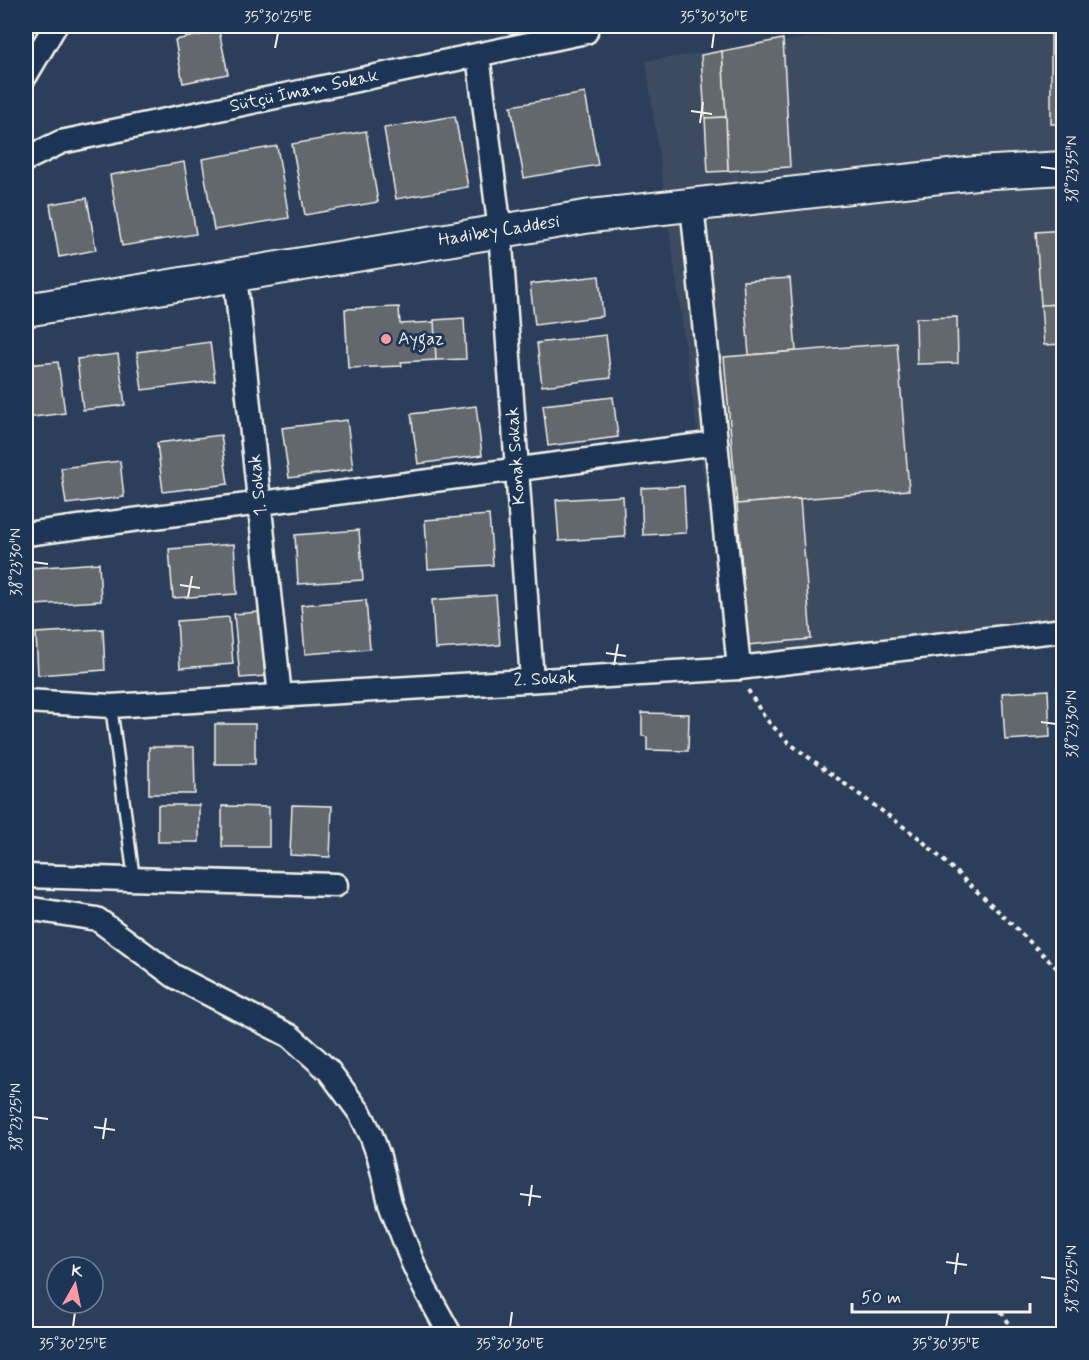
<svg xmlns="http://www.w3.org/2000/svg" width="1089" height="1360" font-family="Mynerve,sans-serif">
<rect width="100%" height="100%" fill="#2b3f5c"/>
<filter id="ink" filterUnits="userSpaceOnUse"><feTurbulence type="fractalNoise" baseFrequency=".0167" numOctaves="2"/><feDisplacementMap in="SourceGraphic" scale="12" xChannelSelector="R" yChannelSelector="G"/><feConvolveMatrix kernelMatrix="1 2 1 2 8 2 1 2 1" color-interpolation-filters="sRGB"/></filter>
<g filter="url(#ink)">
<polygon fill="#3c4b61" points="892,26 1063,26 1063,629 729,662 646,61"/>
<g fill="#63686e" stroke="#f4f1e8" stroke-width="1.5">
<rect x="1051" y="26" width="13" height="98"/>
<polygon points="219,31 228,74 183,83 175,40"/>
<polygon points="783,39 790,167 728,171 722,51"/>
<polygon points="722,51 726,117 705,118 701,55"/>
<polygon points="585,93 598,165 524,178 511,106"/>
<polygon points="455,116 468,187 396,199 384,128"/>
<polygon points="726,117 728,171 708,172 705,118"/>
<polygon points="366,131 378,202 305,215 292,144"/>
<polygon points="277,146 289,218 214,230 202,159"/>
<polygon points="184,162 196,234 122,246 110,175"/>
<polygon points="87,198 96,250 59,257 50,204"/>
<polygon points="1064,230 1064,304 1041,305 1036,232"/>
<polygon points="599,276 603,316 535,325 530,284"/>
<polygon points="790,278 796,351 749,355 743,281"/>
<polygon points="1064,304 1064,344 1044,345 1041,305"/>
<polygon points="399,307 400,324 435,322 436,360 401,362 402,366 348,368 345,309"/>
<polygon points="957,317 958,363 917,364 916,318"/>
<polygon points="464,318 466,359 436,360 434,320"/>
<polygon points="606,335 611,378 542,386 537,343"/>
<polygon points="210,342 215,381 142,390 137,352"/>
<polygon points="897,343 909,490 737,504 724,357"/>
<polygon points="118,354 125,405 83,410 77,359"/>
<polygon points="58,362 65,413 26,418 26,365"/>
<polygon points="613,397 618,437 548,446 543,405"/>
<polygon points="476,406 482,455 418,464 411,414"/>
<polygon points="347,420 353,469 289,478 282,428"/>
<polygon points="221,435 228,484 163,492 157,443"/>
<polygon points="120,461 124,497 66,504 61,468"/>
<polygon points="684,486 686,533 643,535 641,488"/>
<polygon points="623,496 625,537 559,541 556,500"/>
<polygon points="800,499 811,639 748,645 737,504"/>
<polygon points="489,515 493,565 428,569 425,520"/>
<polygon points="359,530 363,580 298,584 295,535"/>
<polygon points="234,544 237,594 173,598 169,549"/>
<polygon points="99,563 101,601 34,605 31,568"/>
<polygon points="496,595 500,645 435,649 432,600"/>
<polygon points="366,600 370,649 305,654 301,605"/>
<polygon points="259,612 265,676 240,678 234,614"/>
<polygon points="229,617 233,664 180,668 177,621"/>
<polygon points="103,629 105,670 38,675 36,633"/>
<polygon points="1048,690 1050,737 1005,740 1002,693"/>
<polygon points="642,713 689,714 688,751 647,750 647,737 642,736"/>
<rect x="215" y="724" width="40" height="40"/>
<polygon points="149,747 194,747 195,794 149,794"/>
<rect x="158" y="805" width="41" height="37"/>
<polygon points="292,805 332,806 330,857 290,855"/>
<polygon points="222,806 269,807 269,847 222,847"/>
</g>
<g fill="none" stroke-linecap="round" stroke-linejoin="round">
<defs>
<polyline id="service" points="111,706 134,879"/>
<g id="minor">
<polyline points="478,55 500,231 532,680"/>
<polyline points="26,75 55,26"/>
<polyline points="26,159 61,142 586,32"/>
<polyline points="692,205 739,668"/>
<polyline points="235,275 280,696"/>
<polyline points="26,534 716,443"/>
<polyline points="26,701 111,706 739,668 1064,630"/>
<polyline points="26,876 336,885"/>
<polyline points="26,908 97,919 174,976 290,1036 329,1071 360,1113 371,1135 379,1157 390,1203 412,1261 425,1289 450,1334"/>
</g>
<polyline id="secondary" points="26,310 591,216 976,173 1064,168"/>
</defs>
<use href="#service" stroke="#f4f1e8" stroke-width="15"/>
<use href="#minor" stroke="#f4f1e8" stroke-width="27"/>
<use href="#secondary" stroke="#f4f1e8" stroke-width="36"/>
<g stroke="#f4f1e8" stroke-width="4" stroke-dasharray="4.5 4.5" stroke-linecap="butt">
<polyline points="748,690 765,718 789,743 919,838 995,908 1064,975"/>
<polyline points="1001,1312 1017,1334"/>
</g>
<use href="#service" stroke="#1d3557" stroke-width="10"/>
<use href="#minor" stroke="#1d3557" stroke-width="22"/>
<use href="#secondary" stroke="#1d3557" stroke-width="32"/>
</g>
</g>
<path fill="none" stroke="#f4f1e8" stroke-width="2" d="M275,48l3,-15M712,48l2,-15M691,111l21,3M700,123l3,-21M1041,167l15,2M33,562l15,2M180,585l20,3M188,597l4,-21M606,653l20,3M614,665l4,-21M1041,722l15,2M33,1117l15,2M94,1127l21,3M103,1139l3,-21M520,1194l21,3M529,1206l3,-21M946,1262l21,3M955,1274l3,-21M1041,1277l15,2M73,1327l2,-15M510,1327l2,-15M946,1327l3,-15"/>
<circle fill="#ff9aa2" stroke="#1d3557" stroke-width="2" cx="386" cy="339" r="6"/>
<g text-anchor="middle" dominant-baseline="central" stroke-width="6" stroke-linejoin="round" paint-order="stroke">
<g font-size="18" fill="#f4f1e8" stroke="#1d3557">
<text transform="translate(304 91) rotate(-12)">Sütçü İmam Sokak</text>
<text transform="translate(499 231) rotate(-9)">Hadibey Caddesi</text>
<text transform="translate(516 456) rotate(-94)">Konak Sokak</text>
<text transform="translate(258 485) rotate(-96)">1. Sokak</text>
<text transform="translate(545 679) rotate(-3)">2. Sokak</text>
</g>
<g font-size="18" fill="#f4f1e8" stroke="#1d3557" text-anchor="start">
<text x="398" y="339">Aygaz</text>
</g>
</g>
<rect width="1089" height="1360" fill="none" stroke="#1d3557" stroke-width="66"/>
<g transform="translate(75 1285) rotate(9)"><circle r="28" fill="#1d3557" stroke="#738091" stroke-width="1.5"/>
<path d="M0-4.5L10 22L0 15L-10 22Z" fill="#ff9aa2"/>
<text y="-9" font-size="16" font-weight="bold" text-anchor="middle" fill="#f4f1e8">K</text>
</g>
<path d="M852 1303v9h178v-9" fill="none" stroke="#f4f1e8" stroke-width="3"/>
<text x="861" y="1303" font-size="18" fill="#f4f1e8" stroke="#1d3557" stroke-width="4.5" paint-order="stroke">50 m</text>
<rect x="33" y="33" width="1023" height="1294" fill="none" stroke="#f4f1e8" stroke-width="2"/>
<g font-size="15" text-anchor="middle" fill="#f4f1e8">
<text x="278" y="22">35°30'25"E</text>
<text x="714" y="22">35°30'30"E</text>
<text transform="translate(1072 169) rotate(-90)" y="5">38°23'35"N</text>
<text transform="translate(16 562) rotate(-90)" y="5">38°23'30"N</text>
<text transform="translate(1072 724) rotate(-90)" y="5">38°23'30"N</text>
<text transform="translate(16 1117) rotate(-90)" y="5">38°23'25"N</text>
<text transform="translate(1072 1279) rotate(-90)" y="5">38°23'25"N</text>
<text x="73" y="1349">35°30'25"E</text>
<text x="510" y="1349">35°30'30"E</text>
<text x="946" y="1349">35°30'35"E</text>
</g>
</svg>
